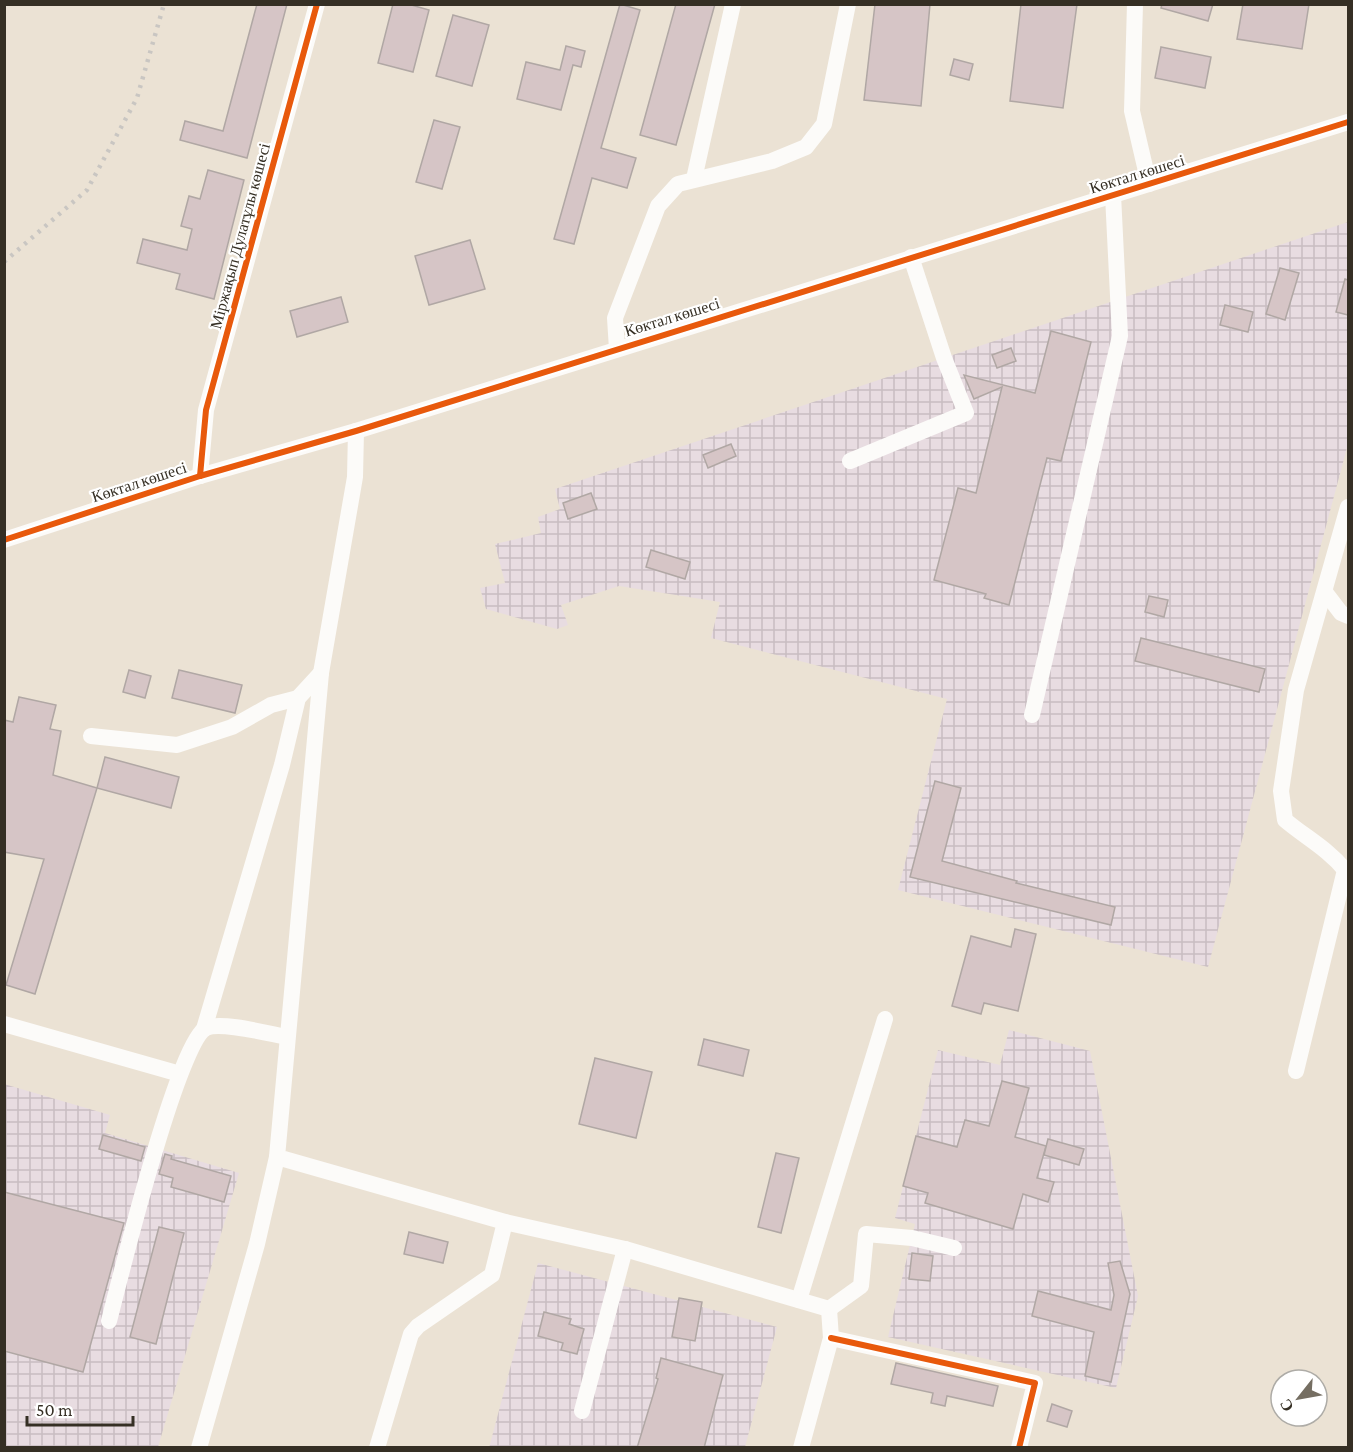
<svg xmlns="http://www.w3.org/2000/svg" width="1353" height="1452" font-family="'Crimson Pro',serif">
<defs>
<pattern id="industrial-grid" width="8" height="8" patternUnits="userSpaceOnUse" patternTransform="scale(1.5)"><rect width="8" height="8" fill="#e8dce1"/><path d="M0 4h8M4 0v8" fill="none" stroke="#c8bdc1"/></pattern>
</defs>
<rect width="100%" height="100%" fill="#ebe2d4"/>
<g fill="url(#industrial-grid)">
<polygon points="1348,222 1348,444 1208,967 898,890 947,699 711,638 720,602 619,586 561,605 568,625 557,629 486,609 480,588 505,583 495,544 541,533 538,517 560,509 555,489"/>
<polygon points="1009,1030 1090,1051 1138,1296 1116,1388 888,1337 915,1224 895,1218 938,1050 1000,1065"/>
<polygon points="4,1084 110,1115 105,1133 239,1173 158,1447 5,1447"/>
<polygon points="538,1263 777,1327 745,1447 489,1448"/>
</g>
<g fill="#d6c5c6" stroke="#b0a7a4" stroke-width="1.5">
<polygon points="257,4 287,4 247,158 180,140 185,121 223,131"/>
<polygon points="393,4 408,4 429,10 413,72 378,63"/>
<polygon points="620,4 640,10 601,148 636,158 627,188 592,178 574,244 554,239"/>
<polygon points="676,4 715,4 676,145 640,135"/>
<polygon points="875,4 930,4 921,106 864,100"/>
<polygon points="1021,4 1077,4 1063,108 1010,101"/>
<polygon points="1162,4 1213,4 1208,21 1161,8"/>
<polygon points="1243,4 1309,4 1302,49 1237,39"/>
<polygon points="453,15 489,25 472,86 436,76"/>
<polygon points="566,46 585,51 581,67 573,65 561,110 517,99 526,62 560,70"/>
<polygon points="1161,47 1211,57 1205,88 1155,78"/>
<polygon points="954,59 973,64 969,80 950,75"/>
<polygon points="434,120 460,127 442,189 416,182"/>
<polygon points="208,170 244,180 214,299 176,289 180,274 137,263 143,239 187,250 192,229 181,226 189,196 200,199"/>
<polygon points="470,240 485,289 429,305 415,256"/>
<polygon points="1280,268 1299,273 1285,320 1266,314"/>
<polygon points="1345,279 1348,280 1348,315 1336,312"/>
<polygon points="341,297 348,322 297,337 290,311"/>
<polygon points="1225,305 1253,312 1248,332 1220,325"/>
<polygon points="1051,331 1091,342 1061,461 1047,458 1009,605 984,598 986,594 934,580 958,488 976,493 1002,387 974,399 964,375 1035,393"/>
<polygon points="1011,348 1016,361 997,368 992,355"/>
<polygon points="731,444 736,456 708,468 703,455"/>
<polygon points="591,493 597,509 568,519 563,503"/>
<polygon points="651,550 690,562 685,579 646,567"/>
<polygon points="1149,596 1168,600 1164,617 1145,612"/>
<polygon points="1141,638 1265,669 1259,692 1135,661"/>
<polygon points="129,670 151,676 145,698 123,692"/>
<polygon points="179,670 242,685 235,713 172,698"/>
<polygon points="19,697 56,705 50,729 61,731 53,775 97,788 35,994 6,985 44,859 4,852 4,720 13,722"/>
<polygon points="105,757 179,777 171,808 97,788"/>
<polygon points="935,781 961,788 942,861 1017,881 1016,883 1115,907 1111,925 910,877"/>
<polygon points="1015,929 1036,934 1018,1011 984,1003 981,1014 952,1006 971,936 1011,947"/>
<polygon points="704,1039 749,1050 743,1076 698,1065"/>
<polygon points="595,1058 652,1072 636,1138 579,1124"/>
<polygon points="1002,1081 1029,1088 1015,1137 1046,1146 1037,1178 1054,1182 1048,1202 1023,1194 1013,1229 925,1203 928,1193 903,1186 916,1136 957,1147 965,1120 989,1126"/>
<polygon points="103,1135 145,1147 141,1161 99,1149"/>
<polygon points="1048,1139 1084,1149 1079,1165 1044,1155"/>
<polygon points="776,1153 799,1158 781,1233 758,1227"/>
<polygon points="165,1154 172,1156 171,1159 231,1176 224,1202 171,1187 173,1178 159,1174"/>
<polygon points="4,1192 124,1223 83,1372 4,1351"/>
<polygon points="159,1227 184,1233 156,1344 130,1337"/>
<polygon points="409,1232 448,1242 443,1263 404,1254"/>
<polygon points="912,1253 933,1256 930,1281 909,1279"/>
<polygon points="1120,1261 1130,1294 1111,1382 1085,1376 1094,1332 1032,1316 1038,1291 1111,1310 1114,1295 1108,1263"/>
<polygon points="679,1298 702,1302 695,1341 672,1337"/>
<polygon points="544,1312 571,1319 569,1324 584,1329 577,1354 561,1350 563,1343 538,1336"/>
<polygon points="661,1358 723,1375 704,1448 637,1448 658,1379 656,1378"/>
<polygon points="896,1363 998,1386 993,1406 947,1396 945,1406 931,1403 933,1393 891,1384"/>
<polygon points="1052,1404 1072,1411 1067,1427 1047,1421"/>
</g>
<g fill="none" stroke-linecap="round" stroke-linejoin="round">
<g stroke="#fcfbf9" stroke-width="16">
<polyline points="1135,4 1132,111 1149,184"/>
<polyline points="694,179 733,4"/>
<polyline points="617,349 615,318 658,206 678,184 772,161 806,147 824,124 848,4"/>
<polyline points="356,431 355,477 321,673 277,1157 505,1222 625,1249 829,1309 831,1338 801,1448"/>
<polyline points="850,461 966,413 944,358 911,257"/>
<polyline points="200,476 206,410 317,4"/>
<polyline points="4,540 200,476 356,431 1348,122"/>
<polyline points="1325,592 1341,613 1348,616"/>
<polyline points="1032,715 1120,336 1113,195"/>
<polyline points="91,736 177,745 232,727 271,705 298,698"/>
<polyline points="4,1024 180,1074"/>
<polyline points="204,1029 282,765 298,698 321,673"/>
<path d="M1296,1071l49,-201c-17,-21 -40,-33 -60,-50l-4,-29 15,-101 52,-183"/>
<polyline points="799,1300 885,1019"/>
<polyline points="829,1309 861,1286 866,1234 912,1238 954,1248"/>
<path d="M109,1321c11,-43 69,-279 97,-293 15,-7 64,6 81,9"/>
<polyline points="831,1338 1035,1383 1019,1448"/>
<polyline points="582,1411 625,1249"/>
<polyline points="199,1448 257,1244 277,1157"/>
<polyline points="377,1448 411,1334 418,1326 492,1275 505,1222"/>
</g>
<polyline stroke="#c9c6c2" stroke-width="4.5" stroke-dasharray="3 6" stroke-linecap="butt" points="4,262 87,190 137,98 164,4"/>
<defs>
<g id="cycleway">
<polyline points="200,476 206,410 317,4"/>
<polyline points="4,540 200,476 356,431 1348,122"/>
<polyline points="831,1338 1035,1383 1019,1448"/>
</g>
</defs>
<use href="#cycleway" stroke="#fff" stroke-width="10"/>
<use href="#cycleway" stroke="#e8590c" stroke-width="6"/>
</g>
<g text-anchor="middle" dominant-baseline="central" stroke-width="4.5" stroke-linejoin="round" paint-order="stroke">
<g font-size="16" fill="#352f24" stroke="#fff">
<text transform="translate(1137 174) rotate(-17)">Көктал көшесі</text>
<text transform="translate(240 236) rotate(-75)">Міржақып Дулатұлы көшесі</text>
<text transform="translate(672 317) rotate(-17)">Көктал көшесі</text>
<text transform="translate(139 482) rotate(-18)">Көктал көшесі</text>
</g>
</g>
<rect width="1353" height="1452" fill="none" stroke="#352f24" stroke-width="12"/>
<g transform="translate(1299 1398) rotate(239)"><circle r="28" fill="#ffffff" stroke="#aeaca7" stroke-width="1.5"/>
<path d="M0-4.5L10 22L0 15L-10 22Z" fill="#756e62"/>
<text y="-9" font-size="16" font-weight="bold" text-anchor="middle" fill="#352f24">С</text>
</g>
<path d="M27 1416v9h106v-9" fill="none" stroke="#352f24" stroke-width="3"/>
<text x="36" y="1416" font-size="18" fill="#352f24" stroke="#ffffff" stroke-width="4.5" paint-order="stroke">50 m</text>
</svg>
